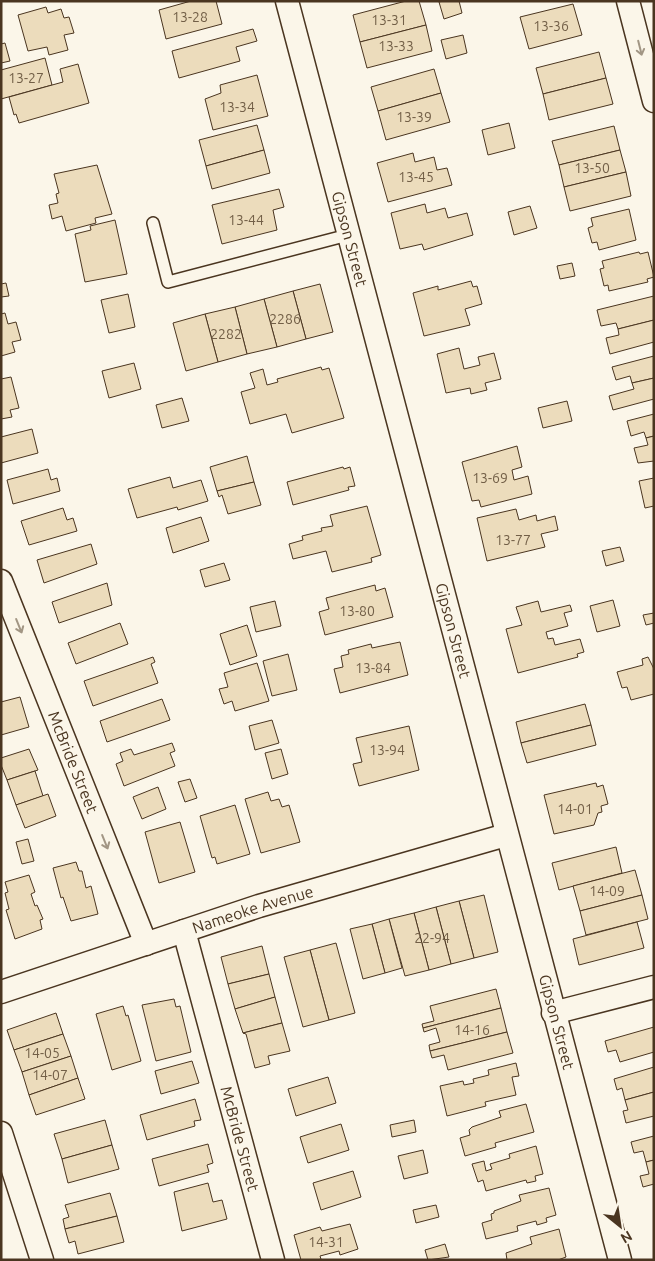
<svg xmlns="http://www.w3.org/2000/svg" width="655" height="1261" font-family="Ubuntu,sans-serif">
<rect width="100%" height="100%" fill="#fbf6e9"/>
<g fill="#ecdcbc" stroke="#4a3520">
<polygon points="191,1 216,1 222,24 166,39 159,10"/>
<polygon points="406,1 419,1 426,25 360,42 353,15"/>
<polygon points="443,1 459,1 462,13 444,19 439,2"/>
<polygon points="573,4 582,35 529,49 520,17"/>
<polygon points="46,7 48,13 61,9 64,18 69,17 74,33 64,35 68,50 49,55 47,47 28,51 18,15"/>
<polygon points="426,25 432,51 367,68 360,42"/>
<polygon points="253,29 257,41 236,47 240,61 179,78 172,51"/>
<polygon points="463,35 467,53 446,59 441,40"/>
<polygon points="5,43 10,61 1,63 1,44"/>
<polygon points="599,52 606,78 543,94 536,68"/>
<polygon points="45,58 52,85 1,99 1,70"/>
<polygon points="78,64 89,103 19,123 16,114 14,115 9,97 63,82 60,69"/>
<polygon points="434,69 441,93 378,111 371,87"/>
<polygon points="257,75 268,116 213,130 205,99 221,93 220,85"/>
<polygon points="606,78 613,104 549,120 543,94"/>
<polygon points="441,93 450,122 386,140 378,111"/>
<polygon points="509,123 515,148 488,155 482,130"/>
<polygon points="257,125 264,150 206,166 199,140"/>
<polygon points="614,126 620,150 559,165 552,141"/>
<polygon points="264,150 270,173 212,189 206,166"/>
<polygon points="620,150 626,172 564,187 559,165"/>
<polygon points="413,153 415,162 434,157 437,170 447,168 452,185 388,202 377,163"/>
<polygon points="97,165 112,214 95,218 96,223 66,231 62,216 52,219 49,205 58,203 56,194 59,193 54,174"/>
<polygon points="626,172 631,196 570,211 564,187"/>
<polygon points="279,189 284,207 273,210 277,230 222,244 212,205"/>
<polygon points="425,204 427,213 445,208 448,218 467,213 473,235 424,250 422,244 400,249 391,213"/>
<polygon points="530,206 537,228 514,235 508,212"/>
<polygon points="629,209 636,240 599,250 597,242 592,243 588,228 593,226 591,218"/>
<polygon points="115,220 127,274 85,282 75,234 91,230 90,226"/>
<polygon points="639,252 640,254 648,252 654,277 647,279 648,282 609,291 608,285 604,286 600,269 604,268 602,261"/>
<polygon points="572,263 575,276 560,279 557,266"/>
<polygon points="471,281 473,287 477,286 482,304 465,309 470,325 424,336 413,293 438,286 438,290"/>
<polygon points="6,283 9,296 1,297 1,284"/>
<polygon points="320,284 333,332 306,339 293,291"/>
<polygon points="293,291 306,339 277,347 264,299"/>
<polygon points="128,294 135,327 109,333 101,300"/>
<polygon points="654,296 654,320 618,329 616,323 601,326 597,310"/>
<polygon points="264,299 277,347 247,354 235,307"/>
<polygon points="235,307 247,354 218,362 205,314"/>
<polygon points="5,313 8,324 16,322 21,340 12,342 15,352 1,356 1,314"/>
<polygon points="205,314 218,362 186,371 173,323"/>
<polygon points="654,320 654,342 610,354 606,338 619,335 618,329"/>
<polygon points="459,348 464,369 480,365 478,357 494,353 501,379 485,383 487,390 471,394 470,388 446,393 437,354"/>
<polygon points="654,356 654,378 632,383 630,376 616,380 612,367"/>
<polygon points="134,363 141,389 109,398 102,371"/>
<polygon points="321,367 322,370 329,368 344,418 292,433 286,414 250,424 241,392 255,388 250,373 263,369 267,385 278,382 277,379"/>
<polygon points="11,377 19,408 10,410 12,417 1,419 1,379"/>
<polygon points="654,378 654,399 613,410 609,396 634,389 632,383"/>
<polygon points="182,398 189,421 162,428 156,405"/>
<polygon points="567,401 572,421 543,428 538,408"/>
<polygon points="654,414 654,436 646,438 644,432 631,436 627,421"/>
<polygon points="32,429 38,453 1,463 1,437"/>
<polygon points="654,436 654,461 638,463 634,448 648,445 646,438"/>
<polygon points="517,446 522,467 512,470 514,480 528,476 532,494 481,507 479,500 472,501 462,462"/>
<polygon points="247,456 254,482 217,491 210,467"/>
<polygon points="343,467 344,469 350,467 355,486 348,487 349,490 293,505 287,482"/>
<polygon points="48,469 51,480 57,478 60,491 13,504 7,480"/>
<polygon points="170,477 173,488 201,480 208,501 178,510 177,507 137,518 128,489"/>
<polygon points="654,478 654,506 645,508 639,481"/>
<polygon points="254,482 261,505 228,514 222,495 219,497 217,491"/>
<polygon points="367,506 381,555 371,558 372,562 332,572 326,551 293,559 289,544 303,540 302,536 322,531 321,528 333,526 330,515"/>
<polygon points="63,508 67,520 73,518 77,531 29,545 21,521"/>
<polygon points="516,509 519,520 536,515 537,521 555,516 558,530 541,534 545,547 487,561 477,518"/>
<polygon points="201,517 209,541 173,553 166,528"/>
<polygon points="91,544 97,564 44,583 37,560"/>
<polygon points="620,547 624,561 606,566 602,551"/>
<polygon points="224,563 230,580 205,587 200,570"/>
<polygon points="107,583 112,605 59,623 52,602"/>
<polygon points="375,585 376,591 385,588 393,617 325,635 319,612 329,609 326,598"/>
<polygon points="613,600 620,626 597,632 590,606"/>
<polygon points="275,601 281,626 256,632 250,607"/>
<polygon points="538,601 541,612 570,605 572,611 564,613 568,626 546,632 548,639 553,638 555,645 580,639 584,652 577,654 578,657 518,673 506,629 522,625 516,607"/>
<polygon points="654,613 654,623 646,625 643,615"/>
<polygon points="120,623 128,644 76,664 68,643"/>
<polygon points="247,625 257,656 230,665 220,634"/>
<polygon points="400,642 408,675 340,693 334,669 343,667 341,656 349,654 348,650 371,644 372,648"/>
<polygon points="288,654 297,690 272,696 263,661"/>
<polygon points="153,657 155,662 151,664 158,683 93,706 84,681"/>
<polygon points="648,657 654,669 654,694 631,700 627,687 622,688 617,672 643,665 642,659"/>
<polygon points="257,663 269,701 235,711 232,701 224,704 219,689 228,687 224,673"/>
<polygon points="20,697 29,727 1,735 1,702"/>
<polygon points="162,699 170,720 107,742 100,721"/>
<polygon points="585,704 591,725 521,743 516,722"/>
<polygon points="272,720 279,743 255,750 249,726"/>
<polygon points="591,725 596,745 527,763 521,743"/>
<polygon points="409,726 419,770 359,786 353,764 362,762 356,738"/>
<polygon points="172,743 175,751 170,753 175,766 124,786 116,764 123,761 120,753 131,749 134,755"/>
<polygon points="29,749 38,770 7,780 1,765 1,758"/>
<polygon points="281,749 288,774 272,779 265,753"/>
<polygon points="35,771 43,796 16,805 7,780"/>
<polygon points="190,779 197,798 185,802 178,782"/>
<polygon points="596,783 597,787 603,785 608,804 601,806 602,812 598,813 594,825 554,834 544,795"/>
<polygon points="158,787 166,809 142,819 133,797"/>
<polygon points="268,792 271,801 279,799 282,807 289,805 300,842 261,853 245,799"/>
<polygon points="48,794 56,816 25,828 16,805"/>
<polygon points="235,805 250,854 217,864 215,857 212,858 200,816"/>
<polygon points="180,822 195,872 159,883 145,832"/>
<polygon points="28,839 34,861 22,864 16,842"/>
<polygon points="616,847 622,873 559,890 552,863"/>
<polygon points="76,862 79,871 82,871 86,888 91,886 98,914 71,921 63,897 61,898 53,868"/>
<polygon points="635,870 642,895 580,911 573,886"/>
<polygon points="29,875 35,892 31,894 35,906 37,905 43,919 40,920 42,929 15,939 6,910 9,909 5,893 8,892 5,882"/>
<polygon points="484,895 498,952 474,958 459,901"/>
<polygon points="642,895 648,919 586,935 580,911"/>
<polygon points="459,901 474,958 451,964 436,907"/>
<polygon points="436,907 451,964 429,970 414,913"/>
<polygon points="414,913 429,970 405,976 389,919"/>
<polygon points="389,919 402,968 385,973 372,924"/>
<polygon points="637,922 644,948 579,965 573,939"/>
<polygon points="372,924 385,973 363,979 350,929"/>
<polygon points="336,943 355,1013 329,1020 310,950"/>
<polygon points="262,946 269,974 228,984 221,957"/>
<polygon points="310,950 329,1020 303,1027 284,957"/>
<polygon points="269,974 275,997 235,1009 228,984"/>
<polygon points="496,989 501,1008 423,1028 422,1024 434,1021 430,1006"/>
<polygon points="275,997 282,1023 243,1033 235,1009"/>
<polygon points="174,999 176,1007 180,1006 191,1052 156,1061 142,1005"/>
<polygon points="123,1006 126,1016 128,1015 141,1061 112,1070 96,1014"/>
<polygon points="501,1008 507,1032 430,1051 429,1045 440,1042 436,1028 424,1032 423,1028"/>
<polygon points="56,1013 63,1034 14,1050 7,1030"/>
<polygon points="282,1023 290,1051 268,1056 270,1064 255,1068 246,1034 243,1033"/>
<polygon points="654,1027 654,1052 620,1062 616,1050 608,1052 605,1041"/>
<polygon points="507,1032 513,1053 448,1070 444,1055 432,1058 430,1051"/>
<polygon points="63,1034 71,1056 22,1072 14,1050"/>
<polygon points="71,1056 78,1078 29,1095 22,1072"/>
<polygon points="192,1061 199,1083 161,1094 155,1071"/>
<polygon points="516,1063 519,1076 512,1077 516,1095 485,1102 486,1106 447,1116 440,1086 463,1081 464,1085 474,1083 473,1079 489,1075 488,1070"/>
<polygon points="654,1067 654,1092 625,1100 622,1088 617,1090 614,1079"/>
<polygon points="328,1077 336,1103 296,1116 288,1089"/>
<polygon points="78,1078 85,1099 36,1115 29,1095"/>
<polygon points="654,1092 654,1116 626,1123 623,1111 628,1110 625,1100"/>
<polygon points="195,1099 201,1120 194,1121 195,1126 147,1140 140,1115"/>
<polygon points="526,1104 534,1132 495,1143 496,1147 465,1156 460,1138 470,1135 469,1130 472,1127 501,1117 499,1111"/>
<polygon points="105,1120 112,1145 62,1159 54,1134"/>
<polygon points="414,1120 416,1132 392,1137 390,1125"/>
<polygon points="341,1124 349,1150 308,1163 300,1137"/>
<polygon points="654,1136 654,1160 646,1162 643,1151 634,1153 631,1142"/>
<polygon points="208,1144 213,1163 207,1165 209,1172 159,1186 152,1159"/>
<polygon points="112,1145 119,1169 68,1183 62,1159"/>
<polygon points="536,1146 543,1174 535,1176 536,1181 527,1183 526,1180 486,1191 483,1180 478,1182 472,1164 484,1161 486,1171 492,1169 490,1164 510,1158 509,1154"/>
<polygon points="423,1150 428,1173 404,1179 398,1156"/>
<polygon points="654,1160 654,1184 643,1187 640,1176 649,1174 646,1162"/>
<polygon points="353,1171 361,1197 321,1210 313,1183"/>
<polygon points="208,1183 213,1202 222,1200 227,1219 182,1231 174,1192"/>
<polygon points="549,1188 556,1215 546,1218 547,1222 537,1225 536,1221 517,1226 518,1231 486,1239 482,1223 492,1220 491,1214 494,1213 494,1211 521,1201 519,1195"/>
<polygon points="110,1193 117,1216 65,1229 63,1219 69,1217 65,1205"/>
<polygon points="436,1205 439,1217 416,1223 413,1210"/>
<polygon points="117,1216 124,1242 78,1254 75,1241 69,1243 65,1229"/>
<polygon points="350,1224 358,1249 340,1255 339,1251 320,1256 321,1259 317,1260 301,1260 294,1235 320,1227 322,1231"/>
<polygon points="559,1229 566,1257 558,1260 507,1260 506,1253 532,1244 530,1237"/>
<polygon points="445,1244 449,1257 428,1260 425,1250"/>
</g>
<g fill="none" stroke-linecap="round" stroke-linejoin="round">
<defs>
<polyline id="service" points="153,223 168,282 348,235"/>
<g id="minor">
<path id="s1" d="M287,1l333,1259"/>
<polyline points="628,1 654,101"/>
<path id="s2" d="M1,581l145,363"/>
<path id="s3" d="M184,931l89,329"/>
<path id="s4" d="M1,992l258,-86 247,-71"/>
<polyline points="553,1013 654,987"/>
<polyline points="1,1133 42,1260"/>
</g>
</defs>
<use href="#service" stroke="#4a3520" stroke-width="14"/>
<use href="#minor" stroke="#4a3520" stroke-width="25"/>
<use href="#service" stroke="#fbf6e9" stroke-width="11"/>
<use href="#minor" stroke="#fbf6e9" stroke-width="22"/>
</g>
<defs><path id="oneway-shaft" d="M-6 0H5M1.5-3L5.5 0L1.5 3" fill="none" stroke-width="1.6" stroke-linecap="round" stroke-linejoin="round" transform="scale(1.25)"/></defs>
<g stroke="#a29684">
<use href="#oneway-shaft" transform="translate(640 48) rotate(76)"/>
<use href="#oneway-shaft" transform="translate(19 626) rotate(68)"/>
<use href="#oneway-shaft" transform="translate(105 842) rotate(68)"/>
</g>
<g text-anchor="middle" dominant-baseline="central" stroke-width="4" stroke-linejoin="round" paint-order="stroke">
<g font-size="14" fill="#725f47">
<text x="190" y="17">13-28</text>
<text x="389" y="20">13-31</text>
<text x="551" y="26">13-36</text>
<text x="396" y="46">13-33</text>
<text x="26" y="78">13-27</text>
<text x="237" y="107">13-34</text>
<text x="414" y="117">13-39</text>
<text x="592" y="168">13-50</text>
<text x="416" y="177">13-45</text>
<text x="246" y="220">13-44</text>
<text x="285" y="319">2286</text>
<text x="226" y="334">2282</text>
<text x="490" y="478">13-69</text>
<text x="513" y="540">13-77</text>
<text x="357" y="611">13-80</text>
<text x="373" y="668">13-84</text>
<text x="387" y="750">13-94</text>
<text x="575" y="809">14-01</text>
<text x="607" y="891">14-09</text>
<text x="432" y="938">22-94</text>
<text x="472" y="1030">14-16</text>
<text x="42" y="1053">14-05</text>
<text x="50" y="1075">14-07</text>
<text x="326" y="1242">14-31</text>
</g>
<g font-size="16" fill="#4a3520" stroke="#fbf6e9">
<text stroke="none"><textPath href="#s1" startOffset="246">Gipson Street</textPath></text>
<text stroke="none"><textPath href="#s1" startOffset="651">Gipson Street</textPath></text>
<text stroke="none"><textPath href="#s2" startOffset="195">McBride Street</textPath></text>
<text stroke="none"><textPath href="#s4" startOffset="265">Nameoke Avenue</textPath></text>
<text stroke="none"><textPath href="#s1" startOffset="1056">Gipson Street</textPath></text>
<text stroke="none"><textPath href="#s3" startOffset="215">McBride Street</textPath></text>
</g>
</g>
<rect width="655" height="1261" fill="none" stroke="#4a3520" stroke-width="5"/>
<g transform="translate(620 1226) rotate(150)" stroke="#fbf6e9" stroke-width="4" paint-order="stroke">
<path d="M0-4L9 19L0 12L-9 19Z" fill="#4a3520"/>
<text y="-8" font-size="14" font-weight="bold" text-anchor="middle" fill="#4a3520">N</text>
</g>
</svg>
